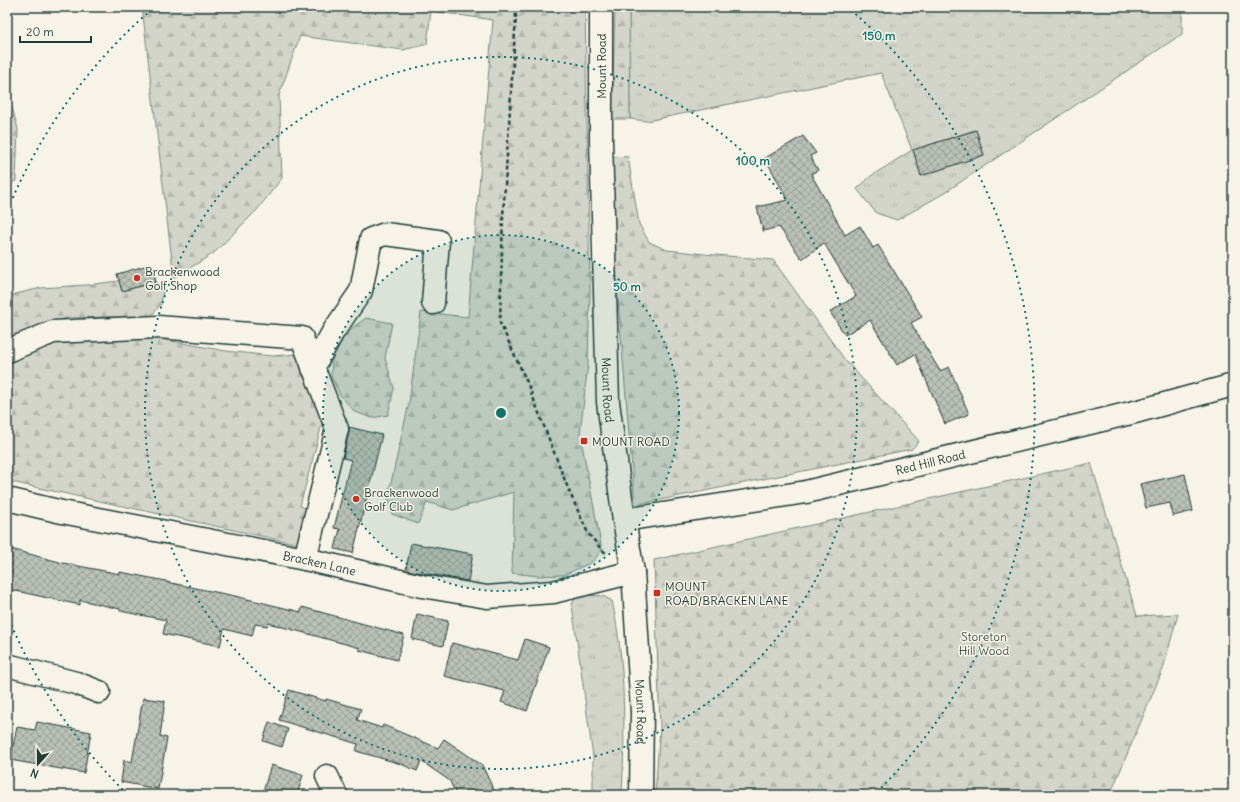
<svg xmlns="http://www.w3.org/2000/svg" width="1240" height="802" font-family="Delius,sans-serif">
<defs>
<pattern id="grass-tufts" width="24" height="20" patternUnits="userSpaceOnUse"><rect width="24" height="20" fill="#d3d5ca"/><path d="M3 7l-1-3M5 7V3M7 7l1-3M15 17l-1-3M17 17v-4M19 17l1-3" fill="none" stroke="#b5b8ae"/></pattern>
<pattern id="forest-firs" width="22" height="20" patternUnits="userSpaceOnUse"><rect width="22" height="20" fill="#d3d5ca"/><path d="M5 1l3.5 6h-7zM16 11l3.5 6h-7z" fill="#b5b8ae"/></pattern>
<pattern id="building-cross-hatch" width="8" height="8" patternUnits="userSpaceOnUse"><rect width="8" height="8" fill="#bbc1b6"/><path d="M0 0l8 8M0 8l8-8" fill="none" stroke="#979e95"/></pattern>
</defs>
<rect width="100%" height="100%" fill="#f7f3e8"/>
<filter id="ink" filterUnits="userSpaceOnUse"><feTurbulence type="fractalNoise" baseFrequency=".025" numOctaves="2"/><feDisplacementMap in="SourceGraphic" scale="8" xChannelSelector="R" yChannelSelector="G"/><feConvolveMatrix kernelMatrix="1 2 1 2 8 2 1 2 1" color-interpolation-filters="sRGB"/></filter>
<g filter="url(#ink)">
<g fill="url(#grass-tufts)" stroke="#79897f" fill-rule="evenodd">
<path d="M629,7h553v27l-241,161 -44,25 -21,-7 -19,-24 14,-13 41,-26 -31,-77 -234,48 -17,-2zM975,130l9,25 -63,21 -8,-26z"/>
<path d="M586,595l17,1 9,5c14,63 13,130 10,194h-29v-38l-21,-152 3,-8z"/>
</g>
<g fill="url(#forest-firs)" stroke="#79897f">
<polygon points="142,7 585,7 590,291 588,363 580,434 602,550 592,562 564,575 538,576 512,573 514,492 453,510 427,502 418,524 392,514 388,496 409,403 421,312 468,317 493,20 431,11 427,44 403,50 300,36 279,95 282,178 257,210 214,253 174,278"/>
<polygon points="615,7 629,7 630,119 612,119"/>
<polygon points="7,103 12,107 18,129 16,181 7,185"/>
<polygon points="611,156 628,157 639,224 649,242 667,250 704,254 773,260 845,360 919,441 912,449 635,505 615,265"/>
<polygon points="119,281 122,291 156,282 163,290 161,304 151,316 66,318 7,344 7,296 41,288 86,285"/>
<polygon points="366,318 392,323 385,358 394,388 388,415 372,418 355,412 340,395 331,376 332,359 344,334"/>
<polygon points="62,336 145,336 226,351 272,356 298,354 323,420 300,506 306,508 298,544 7,481 7,361"/>
<polygon points="1091,463 1137,616 1178,614 1163,669 1110,795 655,795 660,727 654,560"/>
</g>
<g fill="url(#building-cross-hatch)" stroke="#1f3d34">
<polygon points="976,130 984,155 921,176 913,150"/>
<polygon points="803,136 816,153 810,156 818,170 811,174 845,235 860,226 873,248 878,245 922,317 911,323 940,371 949,367 969,414 945,424 915,354 897,365 870,320 845,335 830,312 856,296 824,243 802,259 779,227 763,231 757,207 788,200 765,158"/>
<polygon points="152,264 156,282 122,291 117,274"/>
<polygon points="349,427 382,435 353,553 335,549 340,529 334,528 351,460 343,458 349,432"/>
<polygon points="1185,474 1193,511 1173,516 1170,503 1146,508 1140,484"/>
<polygon points="411,543 473,554 468,581 406,570"/>
<polygon points="7,548 63,563 120,574 120,572 166,581 166,582 235,596 301,612 302,607 404,635 397,660 359,650 360,648 268,623 267,626 255,624 252,636 224,629 220,646 163,634 166,620 120,611 120,609 80,600 80,605 7,589"/>
<polygon points="417,614 448,621 443,646 412,639"/>
<polygon points="525,639 549,647 527,711 501,702 505,691 444,676 452,643 518,660"/>
<polygon points="289,690 326,701 326,699 361,709 357,720 382,728 383,725 438,748 444,739 482,765 496,795 456,795 450,781 421,761 417,771 401,764 356,751 358,744 279,720"/>
<polygon points="143,698 165,701 160,736 167,738 158,789 121,782 124,760 132,762"/>
<polygon points="37,722 91,732 84,773 10,760 17,727 35,730"/>
<polygon points="269,722 288,729 282,747 263,741"/>
<polygon points="271,765 303,775 297,795 262,795"/>
</g>
<g fill="none" stroke-linecap="round" stroke-linejoin="round">
<defs>
<g id="minor">
<polyline points="7,351 53,332 158,327 302,338 337,429 305,559"/>
<polyline points="313,368 333,332 361,291 371,239 385,234 438,241 433,303"/>
<path id="s1" d="M7,499l55,13 243,47 117,27 65,11 66,-5 80,-20"/>
<path id="s2" d="M624,520l182,-28 333,-81 94,-26"/>
<polyline points="7,665 76,683 99,692"/>
<polyline points="327,776 336,795"/>
</g>
<g id="major">
<path id="s3" d="M601,7v133l7,262 16,118 9,52 9,139 -1,84"/>
</g>
</defs>
<use href="#minor" stroke="#1f3d34" stroke-width="25"/>
<use href="#major" stroke="#1f3d34" stroke-width="25"/>
<polyline stroke="#1f3d34" stroke-width="2.5" stroke-dasharray="4 3" stroke-linecap="butt" points="514,7 516,16 503,217 500,323 527,382 569,491 588,533 602,550 606,553"/>
<use href="#minor" stroke="#f7f3e8" stroke-width="22"/>
<use href="#major" stroke="#f7f3e8" stroke-width="22"/>
</g>
</g>
<circle cx="501" cy="413" r="178" fill="#0f766e" fill-opacity=".12"/>
<g fill="none" stroke="#0f766e" stroke-width="2" stroke-dasharray="2 4">
<circle cx="501" cy="413" r="178"/>
<circle cx="501" cy="413" r="356"/>
<path d="M127 794A534 534 0 0 1 8 617M8 209A534 534 0 0 1 151 10M851 10A534 534 0 0 1 875 794"/>
</g>
<g fill="#c8321e" stroke="#f7f3e8" stroke-width="1.5">
<circle cx="137" cy="278" r="4"/>
<rect x="580" y="437" width="8" height="8" rx="2"/>
<circle cx="356" cy="499" r="4"/>
<rect x="653" y="589" width="8" height="8" rx="2"/>
</g>
<g text-anchor="middle" dominant-baseline="central" stroke-width="3" stroke-linejoin="round" paint-order="stroke">
<g font-size="12" fill="#1f3d34" stroke="#f7f3e8">
<text transform="translate(601 66) rotate(-90)">Mount Road</text>
<text stroke="none"><textPath href="#s3" startOffset="383">Mount Road</textPath></text>
<text stroke="none"><textPath href="#s2" startOffset="312">Red Hill Road</textPath></text>
<text stroke="none"><textPath href="#s1" startOffset="319">Bracken Lane</textPath></text>
<text stroke="none"><textPath href="#s3" startOffset="707">Mount Road</textPath></text>
</g>
<g font-size="12" fill="#1f3d34" stroke="#f7f3e8" text-anchor="start">
<text x="145" y="271">Brackenwood<tspan x="145" dy="14">Golf Shop</tspan></text>
<text x="592" y="441">MOUNT ROAD</text>
<text x="364" y="492">Brackenwood<tspan x="364" dy="14">Golf Club</tspan></text>
<text x="665" y="586">MOUNT<tspan x="665" dy="14">ROAD/BRACKEN LANE</tspan></text>
</g>
<g font-size="12" fill="#435b52" stroke="#f7f3e8">
<text x="984" y="636">Storeton<tspan x="984" dy="14">Hill Wood</tspan></text>
</g>
</g>
<circle cx="501" cy="413" r="6" fill="#0f766e" stroke="#f7f3e8" stroke-width="2"/>
<g font-size="12" text-anchor="middle" font-weight="bold" fill="#0f766e" stroke="#f7f3e8" stroke-width="3" stroke-linejoin="round" paint-order="stroke">
<text x="879" y="40">150 m</text>
<text x="753" y="165">100 m</text>
<text x="627" y="291">50 m</text>
</g>
<rect width="1240" height="802" fill="none" stroke="#f7f3e8" stroke-width="24"/>
<rect x="12" y="12" width="1216" height="778" fill="none" stroke="#1f3d34" stroke-width="1.5" filter="url(#ink)"/>
<g transform="translate(38 764) rotate(201)" stroke="#f7f3e8" stroke-width="3" paint-order="stroke">
<path d="M0-3L7 15L0 10L-7 15Z" fill="#1f3d34"/>
<text y="-6" font-size="11" font-weight="bold" text-anchor="middle" fill="#1f3d34">N</text>
</g>
<path d="M20 36v6h71v-6" fill="none" stroke="#1f3d34" stroke-width="2"/>
<text x="26" y="36" font-size="12" fill="#1f3d34" stroke="#f7f3e8" stroke-width="3" paint-order="stroke">20 m</text>
</svg>
